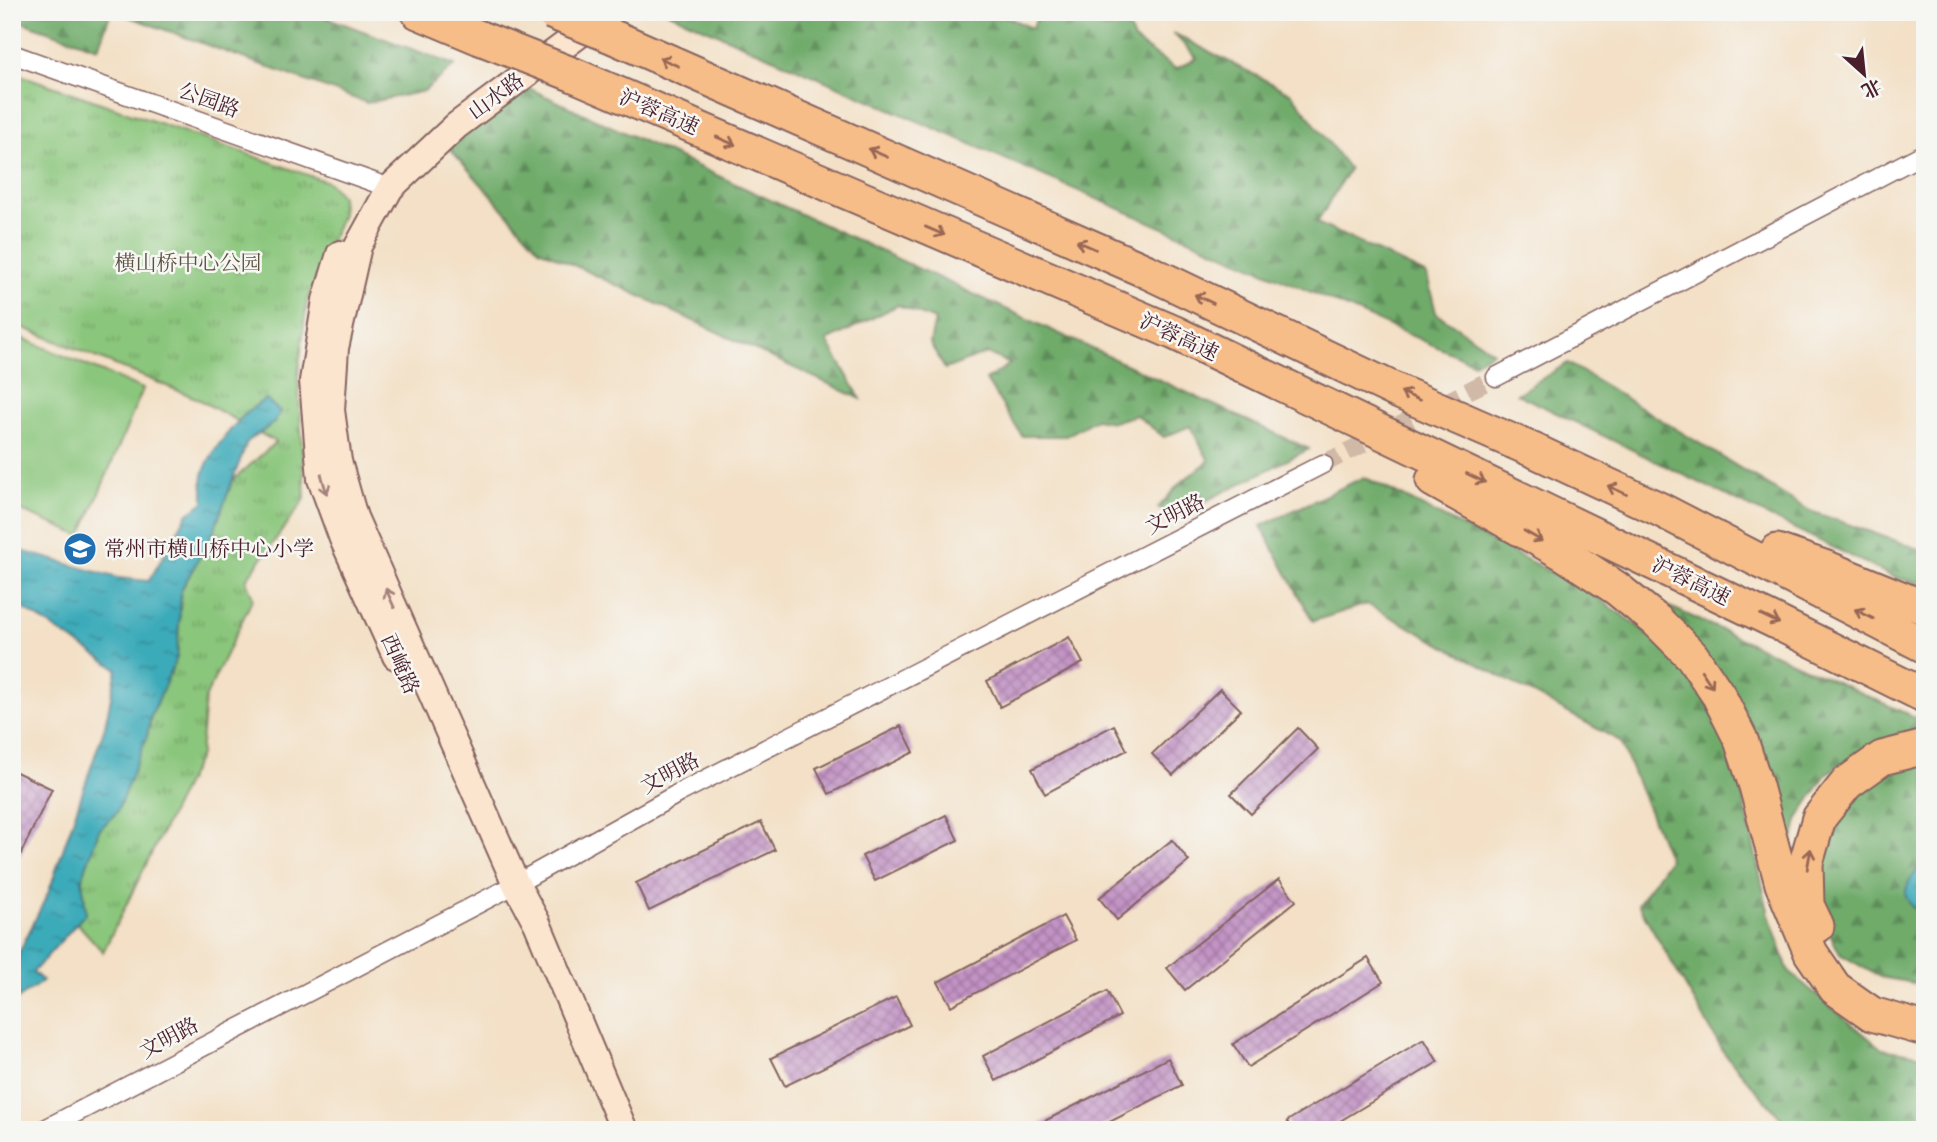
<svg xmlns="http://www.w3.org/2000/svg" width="1937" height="1142" font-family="Alegreya,'Noto Serif SC',serif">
<defs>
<pattern id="forest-firs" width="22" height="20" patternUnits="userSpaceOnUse" patternTransform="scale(1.75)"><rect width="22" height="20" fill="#6fab6b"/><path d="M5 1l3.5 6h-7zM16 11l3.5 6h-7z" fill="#5d8b58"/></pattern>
<pattern id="park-tufts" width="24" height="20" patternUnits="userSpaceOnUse" patternTransform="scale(1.75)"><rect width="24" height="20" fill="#8ac67b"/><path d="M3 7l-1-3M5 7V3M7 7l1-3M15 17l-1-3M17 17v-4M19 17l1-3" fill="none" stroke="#73a065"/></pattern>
<pattern id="water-ripples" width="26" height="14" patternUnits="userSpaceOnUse" patternTransform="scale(1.75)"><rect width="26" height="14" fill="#3baab9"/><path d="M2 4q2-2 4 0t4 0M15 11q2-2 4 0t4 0" fill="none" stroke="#348a97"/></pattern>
<pattern id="building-cross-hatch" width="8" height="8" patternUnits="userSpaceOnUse" patternTransform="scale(1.75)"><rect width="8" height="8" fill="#c293c5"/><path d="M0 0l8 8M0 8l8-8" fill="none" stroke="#a077a0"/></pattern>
</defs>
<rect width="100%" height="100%" fill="#f6f6f2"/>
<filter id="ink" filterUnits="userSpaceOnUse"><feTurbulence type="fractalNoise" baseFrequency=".0143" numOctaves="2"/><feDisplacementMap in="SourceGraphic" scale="14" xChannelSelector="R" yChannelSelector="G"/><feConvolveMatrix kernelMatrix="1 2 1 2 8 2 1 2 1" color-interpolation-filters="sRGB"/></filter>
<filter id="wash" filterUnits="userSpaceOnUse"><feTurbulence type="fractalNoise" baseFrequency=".00686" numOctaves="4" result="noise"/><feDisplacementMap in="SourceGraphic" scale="28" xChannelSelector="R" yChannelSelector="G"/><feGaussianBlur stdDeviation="1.57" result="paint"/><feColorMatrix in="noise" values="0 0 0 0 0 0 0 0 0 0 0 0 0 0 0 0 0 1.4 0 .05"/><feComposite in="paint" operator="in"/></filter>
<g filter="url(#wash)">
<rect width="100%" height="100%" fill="#f3e0c6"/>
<polygon fill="#8ac67b" stroke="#6a7253" stroke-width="2" points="12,334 143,389 81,536 12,507"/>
<g fill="url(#forest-firs)" stroke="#5c654b" stroke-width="2">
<polygon points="12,12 111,12 98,48 12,19"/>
<polygon points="116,12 312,12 455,65 424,91 367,103"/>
<polygon points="667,12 995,12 1032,28 1040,12 1116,12 1125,17 1134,40 1176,69 1197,58 1173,33 1292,94 1349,169 1317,223 1427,275 1436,313 1493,352 1474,363"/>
<polygon points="528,88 1309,449 1176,516 1158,508 1180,483 1209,461 1190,426 1164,437 1136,415 1113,422 1096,419 1066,436 1022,436 986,380 1010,364 987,353 945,369 930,343 935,320 898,305 827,341 861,399 539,249 449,148"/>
<polygon points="1568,363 1810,511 1925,551 1925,584 1896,578 1517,394"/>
<polygon points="1364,477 1585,589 1656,639 1702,693 1735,761 1769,915 1789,972 1882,1049 1925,1056 1925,1130 1791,1130 1724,1053 1638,904 1669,859 1620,741 1367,604 1313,621 1261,526"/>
<polygon points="1668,606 1925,722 1925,731 1899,736 1864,750 1826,774 1797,820 1788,864 1665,613"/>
<polygon points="1901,761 1925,762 1925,860 1912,907 1925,912 1925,985 1880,977 1840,954 1817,907 1816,862 1829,822 1861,787"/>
</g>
<polygon fill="url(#park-tufts)" stroke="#6a7253" stroke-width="2" points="12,72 328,182 341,196 342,214 307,301 298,376 305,499 246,580 253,598 205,698 200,755 103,952 77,923 86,912 82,879 99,829 117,812 147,736 151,716 177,657 181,590 213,533 231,482 276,442 196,398 12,323"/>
<g fill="url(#water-ripples)" stroke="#426472" stroke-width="2">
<path d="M266,399l14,13 -5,10 -28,20 -34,91 -32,57 -4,67 -26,59 -4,20 -30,76 -18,18 -17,49 4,34 -53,59 10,9 -27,19 -4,19v-52l37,-76 56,-165 12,-57 -105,-68v-54l10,4 96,27 31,3 39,-68 16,-11c0,-8 -3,-19 -1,-27 7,-25 40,-64 63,-76z"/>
<polygon points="1925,860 1925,912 1912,907 1905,894 1909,881"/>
</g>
<g id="blocks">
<g fill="url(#building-cross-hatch)">
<polygon points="1069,637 1083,663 1000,707 987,681"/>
<polygon points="1220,689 1241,710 1173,775 1152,754"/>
<polygon points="1114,725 1127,750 1045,794 1032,769"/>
<polygon points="901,726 914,752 829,794 816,768"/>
<polygon points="1298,728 1318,749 1251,814 1231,794"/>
<polygon points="12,770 52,789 12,872"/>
<polygon points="946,815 958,840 875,881 862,856"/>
<polygon points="761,822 775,850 649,911 636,883"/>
<polygon points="1172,840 1189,861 1117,920 1099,898"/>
<polygon points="1279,879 1296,901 1185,990 1167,968"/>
<polygon points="1063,916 1076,940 951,1006 938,982"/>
<polygon points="1368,958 1383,982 1248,1067 1233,1044"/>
<polygon points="1107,991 1120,1016 996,1081 983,1056"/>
<polygon points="896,997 910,1025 785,1086 771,1058"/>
<polygon points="1424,1039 1438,1062 1325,1130 1292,1130 1287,1121"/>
<polygon points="1168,1058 1182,1085 1094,1130 1027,1130"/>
</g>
</g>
</g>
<g filter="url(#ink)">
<use href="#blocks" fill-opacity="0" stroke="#856361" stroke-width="2"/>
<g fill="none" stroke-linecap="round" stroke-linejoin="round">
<polyline stroke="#d1b9a7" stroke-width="18" stroke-dasharray="18 9" stroke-linecap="butt" points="1323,464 1496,377"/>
<defs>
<g id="street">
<polyline points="12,54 390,188"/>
<polyline points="1496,377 1925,153"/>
<polyline points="43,1130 516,884 679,793 1323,464"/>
</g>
<g id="secondary">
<polyline points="609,12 456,126 390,188 358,246 335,348 331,410 338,461 354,517 516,884 537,923 624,1130"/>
<polyline points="340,254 326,300 313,381 321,479 343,539 396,656"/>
</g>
<g id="highway">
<polyline points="418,12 480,38"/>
<polyline points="609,35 1148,272 1397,391 1535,451 1659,509 1925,646"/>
<polyline points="574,75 1175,333 1772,620 1925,696"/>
<polyline points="1433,480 1563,553 1616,588 1657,621 1692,656 1719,696 1741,740 1756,786 1782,884 1811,953 1835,988 1872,1014 1925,1029"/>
<polyline points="1777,551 1827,568 1925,608"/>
<polyline points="1817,926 1807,905 1806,863 1819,818 1847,783 1882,758 1925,747"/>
</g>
</defs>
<use href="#street" stroke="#856361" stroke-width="21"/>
<use href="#secondary" stroke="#856361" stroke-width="30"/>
<use href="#highway" stroke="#856361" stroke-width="37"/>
<use href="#street" stroke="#fff" stroke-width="18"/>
<use href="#secondary" stroke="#fce5cf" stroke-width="26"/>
<use href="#highway" stroke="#f7bd88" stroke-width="33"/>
<defs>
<g id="highway-bridge">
<polyline points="551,12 609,35"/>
<polyline points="480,38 574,75"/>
</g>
</defs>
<use href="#highway-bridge" stroke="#856361" stroke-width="37" stroke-linecap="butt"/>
<use href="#highway-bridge" stroke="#f7bd88" stroke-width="33"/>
</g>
<defs><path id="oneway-shaft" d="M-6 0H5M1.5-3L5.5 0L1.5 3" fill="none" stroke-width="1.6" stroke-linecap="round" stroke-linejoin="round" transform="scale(1.75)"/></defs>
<g stroke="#986655">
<use href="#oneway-shaft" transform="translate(669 62) rotate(-156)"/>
<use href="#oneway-shaft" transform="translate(726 141) rotate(23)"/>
<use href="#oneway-shaft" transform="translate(878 153) rotate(-156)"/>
<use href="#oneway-shaft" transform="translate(935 231) rotate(23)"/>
<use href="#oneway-shaft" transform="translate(1086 245) rotate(-156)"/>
<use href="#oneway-shaft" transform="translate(1204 299) rotate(-155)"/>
<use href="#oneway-shaft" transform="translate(1410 396) rotate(-156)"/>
<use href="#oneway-shaft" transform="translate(1476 478) rotate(26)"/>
<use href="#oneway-shaft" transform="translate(1617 490) rotate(-155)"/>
<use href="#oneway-shaft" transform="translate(1533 536) rotate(30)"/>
<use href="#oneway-shaft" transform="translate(1864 614) rotate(-153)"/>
<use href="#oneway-shaft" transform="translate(1770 619) rotate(26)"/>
<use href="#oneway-shaft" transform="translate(1707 679) rotate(56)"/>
<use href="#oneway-shaft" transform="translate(1809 859) rotate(-80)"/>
</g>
<g stroke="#a3827d">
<use href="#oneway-shaft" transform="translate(324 484) rotate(74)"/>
<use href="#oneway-shaft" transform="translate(390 598) rotate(-114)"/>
</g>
</g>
<defs>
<symbol id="school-disc" viewBox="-11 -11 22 22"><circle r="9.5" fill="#1f6fb2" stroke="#f6f6f2"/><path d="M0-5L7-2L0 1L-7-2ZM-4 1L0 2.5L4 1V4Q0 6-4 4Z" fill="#fff"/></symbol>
</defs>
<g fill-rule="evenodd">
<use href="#school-disc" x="61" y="530" width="38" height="38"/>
</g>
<g text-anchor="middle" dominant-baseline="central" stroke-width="5" stroke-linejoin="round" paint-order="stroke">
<g font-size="21" fill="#4a1f2b" stroke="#f6f6f2">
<text transform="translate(496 96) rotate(-36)">山水路</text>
<text transform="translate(209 100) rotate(20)">公园路</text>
<text transform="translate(659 112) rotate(23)">沪蓉高速</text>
<text transform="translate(1179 337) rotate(25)">沪蓉高速</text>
<text transform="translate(1175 514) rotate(-27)">文明路</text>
<text transform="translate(1691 581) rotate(26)">沪蓉高速</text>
<text transform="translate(400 664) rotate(66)">西崦路</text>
<text transform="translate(670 773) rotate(-28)">文明路</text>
<text transform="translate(169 1038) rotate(-28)">文明路</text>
</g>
<g font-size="21" fill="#5d5143" stroke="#f6f6f2">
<text x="188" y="263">横山桥中心公园</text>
</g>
<g font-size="21" fill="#4a1f2b" stroke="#f6f6f2" text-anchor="start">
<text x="104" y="549">常州市横山桥中心小学</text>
</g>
</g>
<rect width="1937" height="1142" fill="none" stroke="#f6f6f2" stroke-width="42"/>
<g transform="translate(1864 74) rotate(153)" stroke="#f6f6f2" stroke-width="5" paint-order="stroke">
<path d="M0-5L12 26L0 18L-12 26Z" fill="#4a1f2b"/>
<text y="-10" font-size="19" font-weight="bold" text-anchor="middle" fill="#4a1f2b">北</text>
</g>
</svg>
